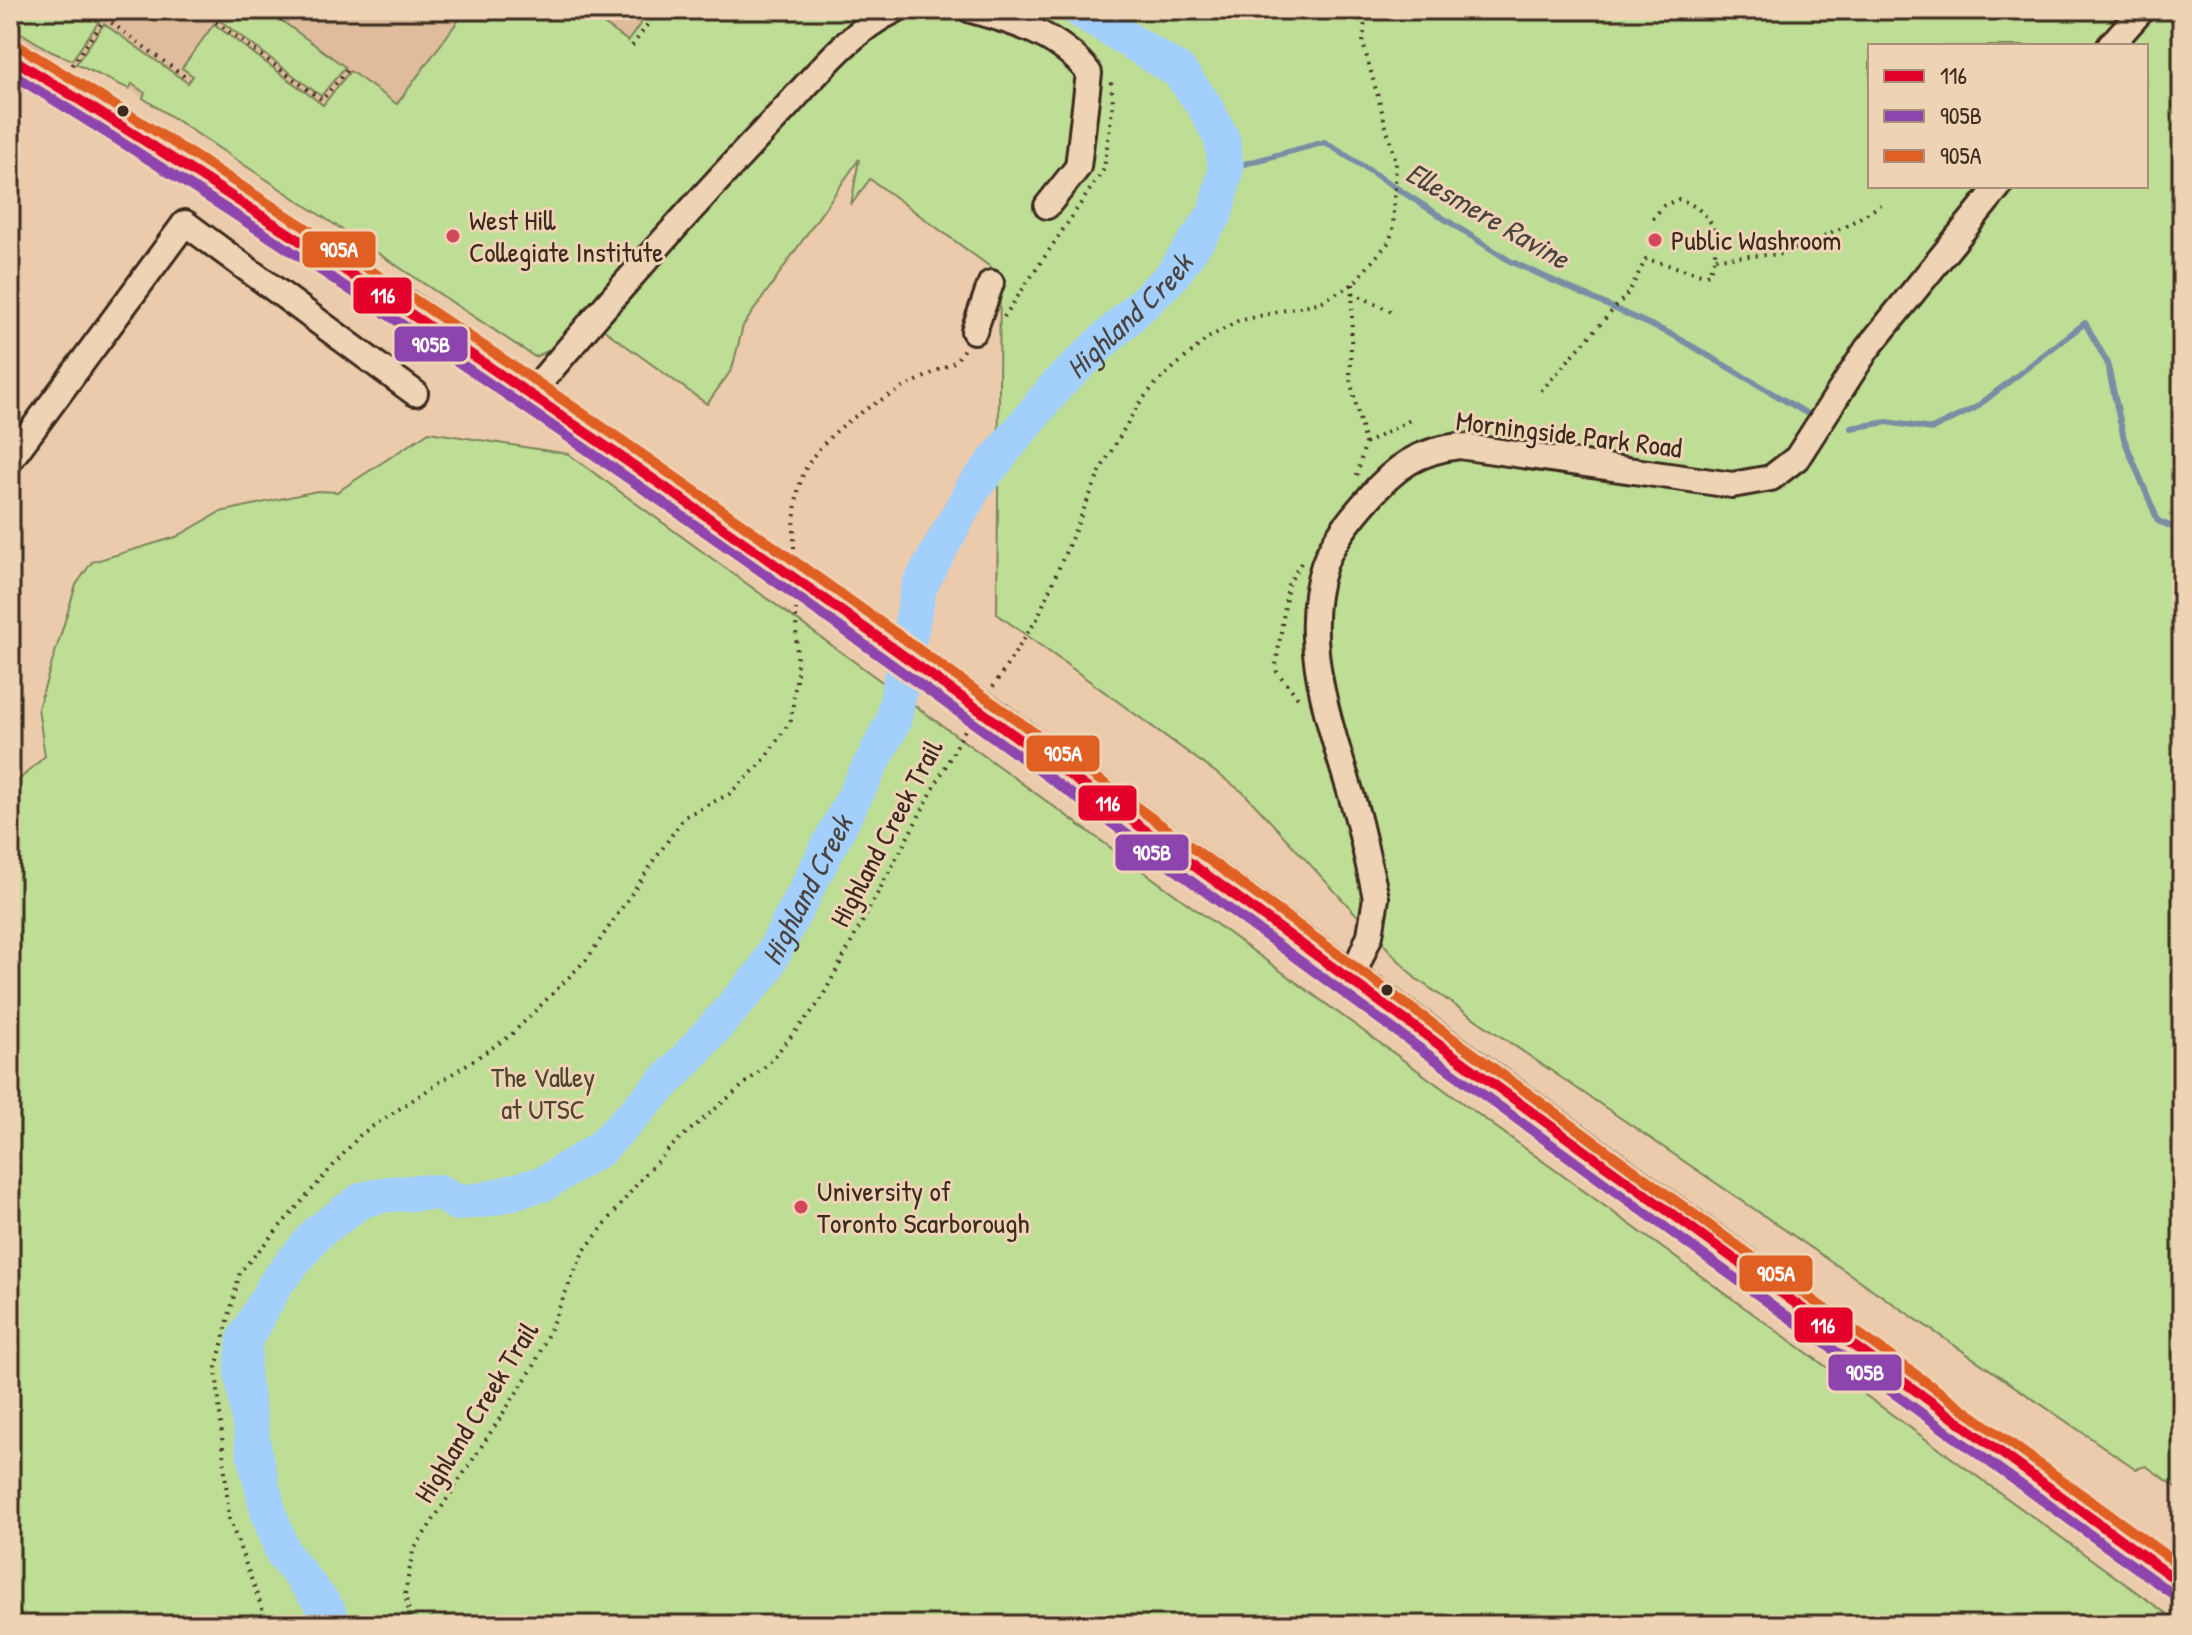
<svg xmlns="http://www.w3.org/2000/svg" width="2192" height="1635" font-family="'Patrick Hand',sans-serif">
<rect width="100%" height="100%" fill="#ebcbab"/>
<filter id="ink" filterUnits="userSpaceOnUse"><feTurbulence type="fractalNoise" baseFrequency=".0125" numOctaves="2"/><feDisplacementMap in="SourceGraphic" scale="16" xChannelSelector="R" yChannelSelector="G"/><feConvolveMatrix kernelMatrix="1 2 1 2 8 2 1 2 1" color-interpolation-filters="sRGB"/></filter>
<g filter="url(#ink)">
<polygon fill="#debc9c" points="10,10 681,10 512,339 114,79 30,45 10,30"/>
<g fill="#bedd95" stroke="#7c845a" stroke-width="2" fill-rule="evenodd">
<polygon points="10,10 107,10 72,60 52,52 10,26"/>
<polygon points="225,10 267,10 345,67 321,96 218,19"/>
<path d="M466,10h118l44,31 22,-31h1532v1481l-36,-25 -10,3 -721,-491 -171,-185 -247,-179 3,-340 -130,-95 -19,26 8,-46 -116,167 -11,43 -25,35 -125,-90 -28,34 -19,9 -392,-259 2,-5 -13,-9 -3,5 -53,-25 28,-40 84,59 5,-7 -11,-8 32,-44 109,81 27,-34 47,33zM1870,46h276v140h-276z"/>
<polygon points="429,432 568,454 2182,1625 10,1625 10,788 45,756 38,708 76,585 92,562 176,537 220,512 317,491 337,492"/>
</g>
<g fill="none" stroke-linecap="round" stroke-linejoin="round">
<g stroke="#798da4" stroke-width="6">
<polyline points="1226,169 1325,142 1510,261 1673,335 1808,414"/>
<polyline points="1851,428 1887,422 1932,429 1975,408 2085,323 2107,362 2124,439 2158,521 2182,531"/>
</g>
<path stroke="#a3cffd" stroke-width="36" id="s1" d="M334,1625l-8,-17 -43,-55 -14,-39 -14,-57 -13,-85 3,-33 31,-56 42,-51 44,-32 26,-6 51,-2 18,11 31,-4 57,-16 55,-34 83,-86 80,-90 130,-251 26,-135 55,-100 83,-102 114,-108 44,-63 11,-45 -4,-30 -18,-34 -25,-34 -99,-61"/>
<defs>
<g id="minor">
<path d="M971,10c44,12 89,25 118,63l-11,94 -31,39"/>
<polyline points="2110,46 2142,10"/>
<polyline points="974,331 991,283"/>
<path d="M532,392c80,-95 161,-187 247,-277 34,-36 70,-84 116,-105"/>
<polyline points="10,460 185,223 415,393"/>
<path d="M1351,980l19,-45 6,-37c-6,-28 -12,-56 -19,-83 -22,-79 -60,-168 -33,-250 9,-25 27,-47 44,-66 27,-32 50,-48 91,-53l273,39 39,-7 26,-20 70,-109 132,-163"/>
</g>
<g id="major">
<polyline points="10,57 403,305 574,423"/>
<polyline points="997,719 2182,1584"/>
</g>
</defs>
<use href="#minor" stroke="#3b2a1e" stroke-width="30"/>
<use href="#major" stroke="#3b2a1e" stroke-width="38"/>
<g stroke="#3b2a1e" stroke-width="4" stroke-dasharray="2 6" stroke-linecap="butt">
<polyline points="105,18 189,80"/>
<polyline points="216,22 322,100 348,69"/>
<polyline points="632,46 658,10"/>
<polyline points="72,65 111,10"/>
<path d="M1653,219l10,-13 16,-7c29,11 42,30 35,59l69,-4 63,-28 35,-21"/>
<polyline points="1353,284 1350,379 1365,444 1356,479"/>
<polyline points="1353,293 1396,314"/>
<polyline points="1004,317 1104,169 1113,103 1111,82"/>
<polyline points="1541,391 1629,292 1646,259 1705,275 1709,274 1714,258"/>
<polyline points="1365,444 1410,420"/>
<path d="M794,548c0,-27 0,-62 15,-85 31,-50 97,-75 147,-102l8,-12"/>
<polyline points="1301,563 1288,585 1276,665 1277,672 1301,701"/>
<polyline points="993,687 1037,619 1102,467 1138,405 1157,382 1208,338 1238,321 1321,302 1353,284 1389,242 1393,230 1396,162 1363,43 1366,10"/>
<polyline points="268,1625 229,1518 216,1368 240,1272 361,1134 510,1036 587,959 684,817 729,794 761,764 791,720 797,673 796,609"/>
<polyline points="412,1625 405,1594 413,1551 534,1366 583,1252 645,1174 676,1142 767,1065 819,1003 966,728"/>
</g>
<use href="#minor" stroke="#efd3b5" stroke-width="24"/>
<use href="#major" stroke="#efd3b5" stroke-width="32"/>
<defs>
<polyline id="major-bridge" points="574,423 997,719"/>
</defs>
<use href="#major-bridge" stroke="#3b2a1e" stroke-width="38" stroke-linecap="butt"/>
<use href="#major-bridge" stroke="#efd3b5" stroke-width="32"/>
<defs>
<path id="bus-1" d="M10,57c472,289 916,612 1362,939 269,197 539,393 810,588"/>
<path id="bus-2" d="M10,73c466,285 906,606 1346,929 272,199 544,397 818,593"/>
<path id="bus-3" d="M17,45c476,291 919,614 1368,944 265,194 530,386 797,578"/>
</defs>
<use href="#bus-1" stroke="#efd3b5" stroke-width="16"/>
<use href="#bus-2" stroke="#efd3b5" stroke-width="16"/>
<use href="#bus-3" stroke="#efd3b5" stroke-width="16"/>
<use href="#bus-1" stroke="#e4002b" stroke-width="10"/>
<use href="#bus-2" stroke="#8e44ad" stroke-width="10"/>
<use href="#bus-3" stroke="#e05f22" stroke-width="10"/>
</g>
</g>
<g fill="#3b2a1e" stroke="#efd3b5" stroke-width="3">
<circle cx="123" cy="111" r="7"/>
<circle cx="1387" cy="990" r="7"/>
</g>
<g fill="#d1495b" stroke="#efd3b5" stroke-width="3">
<circle cx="453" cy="236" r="8"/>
<circle cx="1655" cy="240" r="8"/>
<circle cx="801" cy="1207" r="8"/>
</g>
<g text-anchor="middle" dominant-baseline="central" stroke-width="6" stroke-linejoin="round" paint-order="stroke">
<g font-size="28" fill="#3b2a1e" stroke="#efd3b5" text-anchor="start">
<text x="469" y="220">West Hill<tspan x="469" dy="32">Collegiate Institute</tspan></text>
<text x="1671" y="240">Public Washroom</text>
<text x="817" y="1191">University of<tspan x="817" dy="32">Toronto Scarborough</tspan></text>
</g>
<g font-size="28" fill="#3b2a1e" stroke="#efd3b5">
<text transform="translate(1569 434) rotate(7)">Morningside Park Road</text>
<text transform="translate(886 833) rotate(-62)">Highland Creek Trail</text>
<text transform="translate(476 1412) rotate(-58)">Highland Creek Trail</text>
</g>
<g font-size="28" fill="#4f4530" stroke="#efd3b5">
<text x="543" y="1077">The Valley<tspan x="543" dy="32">at UTSC</tspan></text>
</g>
<g font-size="30" font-style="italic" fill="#4b433f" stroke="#efd3b5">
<text transform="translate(1488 215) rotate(30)">Ellesmere Ravine</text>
<text stroke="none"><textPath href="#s1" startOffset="1752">Highland Creek</textPath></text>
<text stroke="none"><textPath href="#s1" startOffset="1080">Highland Creek</textPath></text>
</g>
</g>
<g stroke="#efd3b5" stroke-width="3">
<rect x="301" y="230" width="76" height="39" rx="8" fill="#e05f22"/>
<rect x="352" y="276" width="61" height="39" rx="8" fill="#e4002b"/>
<rect x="393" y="325" width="76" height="38" rx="8" fill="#8e44ad"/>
<rect x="1025" y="734" width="76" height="39" rx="8" fill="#e05f22"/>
<rect x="1077" y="784" width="61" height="38" rx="8" fill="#e4002b"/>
<rect x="1114" y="833" width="76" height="39" rx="8" fill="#8e44ad"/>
<rect x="1738" y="1254" width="76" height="39" rx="8" fill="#e05f22"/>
<rect x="1793" y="1306" width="61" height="38" rx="8" fill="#e4002b"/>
<rect x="1827" y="1353" width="76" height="39" rx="8" fill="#8e44ad"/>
</g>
<g font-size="22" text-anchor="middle" font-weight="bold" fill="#fff">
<text x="339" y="257">905A</text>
<text x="383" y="303">116</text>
<text x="431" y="352">905B</text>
<text x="1063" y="761">905A</text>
<text x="1108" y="811">116</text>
<text x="1152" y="860">905B</text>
<text x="1776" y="1281">905A</text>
<text x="1823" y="1333">116</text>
<text x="1865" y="1380">905B</text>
</g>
<rect width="2192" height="1635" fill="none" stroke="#efd3b5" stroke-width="40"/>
<rect x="20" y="20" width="2152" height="1595" fill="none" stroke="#3b2a1e" stroke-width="3" filter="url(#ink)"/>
<rect x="1868" y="44" width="280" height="144" fill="#efd3b5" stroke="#a78f79" stroke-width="2"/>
<rect x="1884" y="70" width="40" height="12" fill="#e4002b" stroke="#a78f79" stroke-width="2"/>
<text x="1940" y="84" font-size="24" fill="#3b2a1e">116</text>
<rect x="1884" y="110" width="40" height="12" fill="#8e44ad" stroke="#a78f79" stroke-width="2"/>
<text x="1940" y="124" font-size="24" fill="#3b2a1e">905B</text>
<rect x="1884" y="150" width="40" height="12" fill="#e05f22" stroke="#a78f79" stroke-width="2"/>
<text x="1940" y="164" font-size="24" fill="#3b2a1e">905A</text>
</svg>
